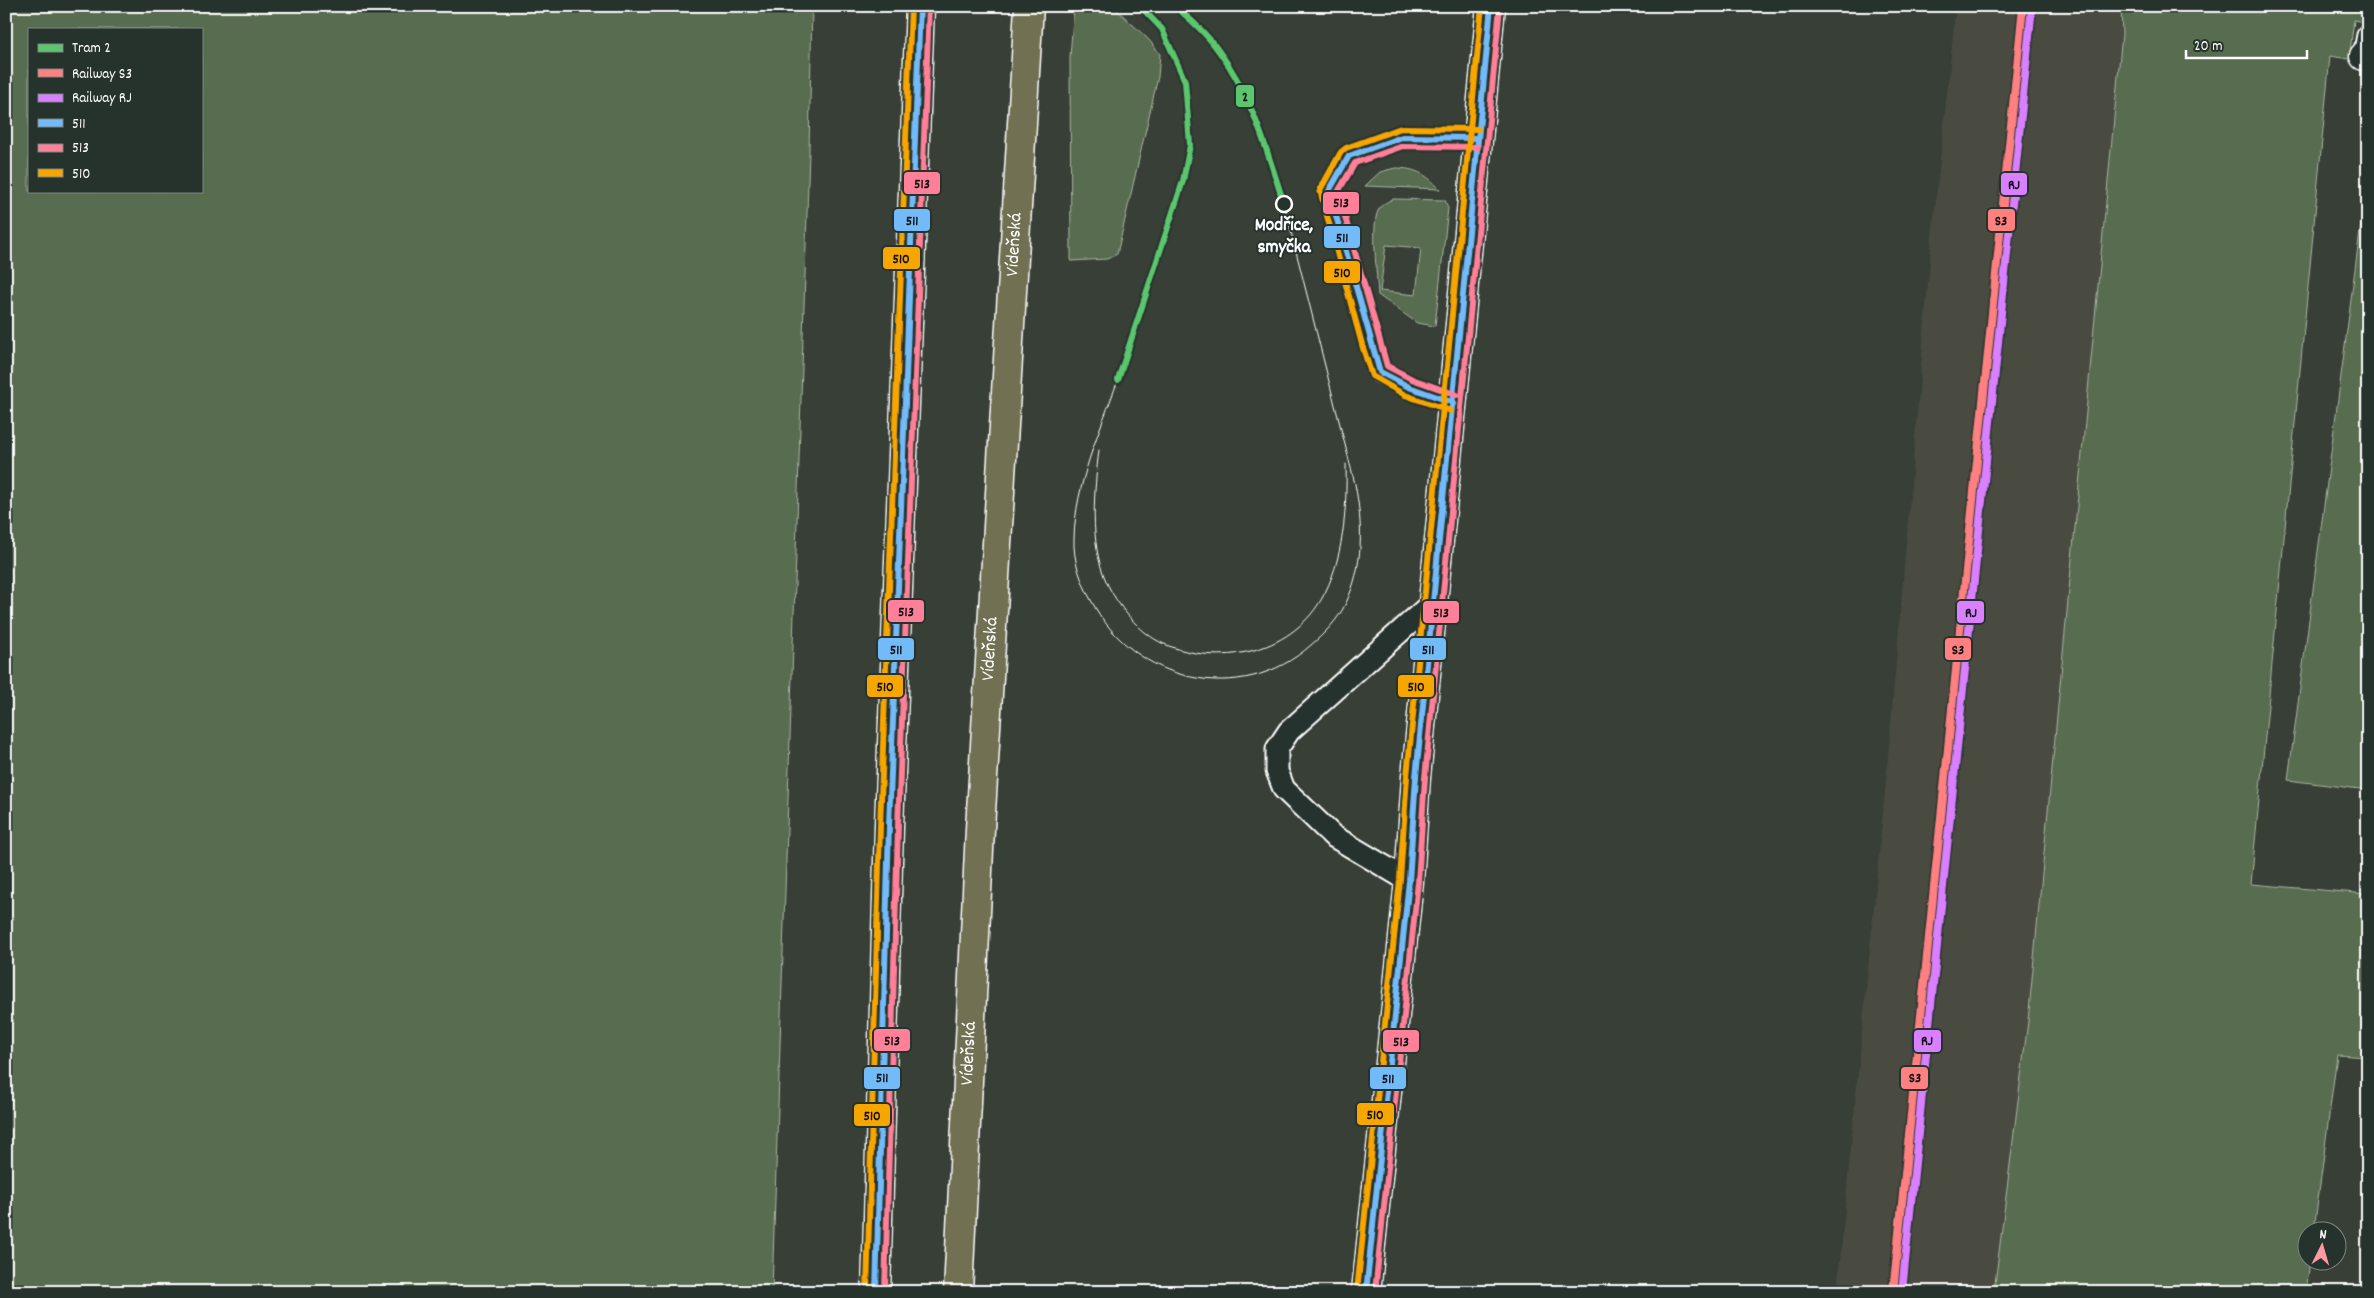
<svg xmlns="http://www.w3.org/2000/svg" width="2374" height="1298" font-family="Dekko,sans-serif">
<rect width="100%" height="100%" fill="#383f36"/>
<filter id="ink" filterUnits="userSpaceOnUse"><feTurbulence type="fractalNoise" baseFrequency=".02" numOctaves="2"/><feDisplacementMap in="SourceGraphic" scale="10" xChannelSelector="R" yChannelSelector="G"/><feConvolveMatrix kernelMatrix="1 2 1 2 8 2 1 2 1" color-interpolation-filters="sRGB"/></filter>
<g filter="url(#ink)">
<polygon fill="#494c41" points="1956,6 2121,6 2122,34 2028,1021 1994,1292 1837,1292 1886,781 1932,237"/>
<g fill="#586c4f" stroke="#acb6a7" fill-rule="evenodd">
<path d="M6,6h806l-3,146 -37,1140h-766zM29,29h172v162h-172z"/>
<polygon points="1074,6 1113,6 1149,40 1160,54 1158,77 1117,254 1107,259 1071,261 1070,57"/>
<polygon points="2121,6 2368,6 2368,23 2354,20 2349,59 2330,56 2251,884 2368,894 2368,1057 2337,1055 2314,1230 2306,1230 2306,1260 2310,1261 2306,1292 1994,1292 2028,1021 2122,34"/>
<path d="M1395,168c20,0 31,6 45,21l-75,-3 15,-14z"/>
<polygon points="2368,170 2368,790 2288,780"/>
<path d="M1393,199l52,1 3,8 -13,118 -18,-3 -39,-28c-1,-19 -7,-70 0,-84 3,-7 9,-9 15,-12zM1386,245l35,3 -5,47 -36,-4z"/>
</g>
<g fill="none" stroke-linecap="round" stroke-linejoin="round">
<defs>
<g id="lane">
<polyline points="2364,56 2368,35"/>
<polyline points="1454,403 1409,387 1380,372 1371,346 1329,191 1349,156 1402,137 1478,138"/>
<polyline points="1409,881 1333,836 1284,789 1277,771 1277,749 1289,731 1432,603"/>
</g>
<polyline id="street" points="2364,56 2368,57"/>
<polyline id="secondary" points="1366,1292 1409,881 1416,777 1491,6"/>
<g id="highway">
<polyline points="876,1292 889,826 920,6"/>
<path id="s1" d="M958,1292l22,-463 49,-823"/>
</g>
</defs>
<use href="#lane" stroke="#fff" stroke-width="25"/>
<use href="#street" stroke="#fff" stroke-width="31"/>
<use href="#secondary" stroke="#fff" stroke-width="31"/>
<use href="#highway" stroke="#fff" stroke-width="31"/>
<use href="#lane" stroke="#26332d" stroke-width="21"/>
<use href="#street" stroke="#26332d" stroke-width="28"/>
<use href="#secondary" stroke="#26332d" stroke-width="28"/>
<use href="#highway" stroke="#716f52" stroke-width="28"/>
<g stroke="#fff" stroke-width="1">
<path d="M1118,380c-18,50 -43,105 -44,159 -1,21 7,43 17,61 42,82 150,108 220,45 13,-11 26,-24 34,-40 19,-39 18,-80 10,-121l-71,-280"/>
<path d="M1099,450c-5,41 -10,92 7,131 11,24 33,52 58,63 55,23 125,10 157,-44 23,-39 26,-92 25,-136"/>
</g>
<defs>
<g id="bus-1">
<polyline points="1454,403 1409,387 1380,372 1329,191 1349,156 1402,137 1478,138"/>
<polyline points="876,1292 889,826 920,6"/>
<polyline points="1366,1292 1409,881 1416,777 1491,6"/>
</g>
<g id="bus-2">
<polyline points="1457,395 1412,379 1387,366 1338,192 1355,163 1403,146 1478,147"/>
<polyline points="885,1292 898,826 929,6"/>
<polyline points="1375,1292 1418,882 1425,778 1500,7"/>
</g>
<g id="bus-3">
<polyline points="1451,411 1405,395 1372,376 1363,348 1320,190 1341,152 1346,148 1401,128 1478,129"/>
<polyline points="1357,1291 1400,880 1407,776 1482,6"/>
<polyline points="867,1292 880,826 911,6"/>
</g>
</defs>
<use href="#bus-1" stroke="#26332d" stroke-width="10"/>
<use href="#bus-2" stroke="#26332d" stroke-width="10"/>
<use href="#bus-3" stroke="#26332d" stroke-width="10"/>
<use href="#bus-1" stroke="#73baf8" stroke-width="6"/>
<use href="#bus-2" stroke="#ff8098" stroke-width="6"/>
<use href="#bus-3" stroke="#f7a600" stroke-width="6"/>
<defs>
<polyline id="rail-1" points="1893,1292 2023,6"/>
<polyline id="rail-2" points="1902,1292 2032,7"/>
</defs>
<use href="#rail-1" stroke="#26332d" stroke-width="11"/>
<use href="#rail-2" stroke="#26332d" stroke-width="11"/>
<use href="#rail-1" stroke="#ff8080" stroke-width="8"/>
<use href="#rail-2" stroke="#d880ff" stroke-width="8"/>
<defs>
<g id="tram-1">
<path d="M1175,6c16,14 31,27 43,44 34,45 49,101 66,154"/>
<polyline points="1118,380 1183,181 1190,145 1185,81 1162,29 1140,6"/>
</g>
</defs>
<use href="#tram-1" stroke="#26332d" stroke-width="10"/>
<use href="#tram-1" stroke="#5cc66e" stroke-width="6"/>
</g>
</g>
<circle fill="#26332d" stroke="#fff" stroke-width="2.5" cx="1284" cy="204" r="8"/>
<g text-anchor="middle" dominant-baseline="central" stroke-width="4" stroke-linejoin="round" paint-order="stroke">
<g font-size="19" font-weight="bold" fill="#fff" stroke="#26332d">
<text x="1284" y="226">Modřice,<tspan x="1284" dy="22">smyčka</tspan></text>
</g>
<g font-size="19" fill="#fff" stroke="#26332d">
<text stroke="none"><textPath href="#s1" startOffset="1049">Vídeňská</textPath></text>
<text stroke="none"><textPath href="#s1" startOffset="644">Vídeňská</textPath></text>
<text stroke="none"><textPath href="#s1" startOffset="239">Vídeňská</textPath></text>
</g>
</g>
<g stroke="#26332d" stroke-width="2">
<rect x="1235" y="84" width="20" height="24" rx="5" fill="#5cc66e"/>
<rect x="903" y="171" width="38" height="24" rx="5" fill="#ff8098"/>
<rect x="2000" y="172" width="28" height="24" rx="5" fill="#d880ff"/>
<rect x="1322" y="191" width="38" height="24" rx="5" fill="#ff8098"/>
<rect x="893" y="208" width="38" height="24" rx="5" fill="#73baf8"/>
<rect x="1987" y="208" width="29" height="24" rx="5" fill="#ff8080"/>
<rect x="1323" y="225" width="38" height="24" rx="5" fill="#73baf8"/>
<rect x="882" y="246" width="39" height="24" rx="5" fill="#f7a600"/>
<rect x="1323" y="260" width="38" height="24" rx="5" fill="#f7a600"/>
<rect x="887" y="599" width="38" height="24" rx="5" fill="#ff8098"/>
<rect x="1956" y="600" width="29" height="24" rx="5" fill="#d880ff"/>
<rect x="1422" y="600" width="38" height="24" rx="5" fill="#ff8098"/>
<rect x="877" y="637" width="38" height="24" rx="5" fill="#73baf8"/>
<rect x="1944" y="637" width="28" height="24" rx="5" fill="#ff8080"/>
<rect x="1409" y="637" width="38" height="24" rx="5" fill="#73baf8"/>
<rect x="1397" y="674" width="38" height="24" rx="5" fill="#f7a600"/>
<rect x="866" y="674" width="38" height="24" rx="5" fill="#f7a600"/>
<rect x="873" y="1028" width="38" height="24" rx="5" fill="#ff8098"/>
<rect x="1913" y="1029" width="29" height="24" rx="5" fill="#d880ff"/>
<rect x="1382" y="1029" width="38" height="24" rx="5" fill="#ff8098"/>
<rect x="863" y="1066" width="38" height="24" rx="5" fill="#73baf8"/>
<rect x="1900" y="1066" width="29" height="24" rx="5" fill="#ff8080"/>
<rect x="1369" y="1066" width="38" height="24" rx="5" fill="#73baf8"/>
<rect x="1356" y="1102" width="39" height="24" rx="5" fill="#f7a600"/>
<rect x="853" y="1103" width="38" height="24" rx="5" fill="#f7a600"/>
</g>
<g font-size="14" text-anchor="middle" font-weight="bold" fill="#111">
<text x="1245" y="101">2</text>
<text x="922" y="188">513</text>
<text x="2014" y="189">RJ</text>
<text x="1341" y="207">513</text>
<text x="912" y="225">511</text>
<text x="2001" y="225">S3</text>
<text x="1342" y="242">511</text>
<text x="901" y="263">510</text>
<text x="1342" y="277">510</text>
<text x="906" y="616">513</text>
<text x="1971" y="617">RJ</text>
<text x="1441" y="617">513</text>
<text x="896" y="654">511</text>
<text x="1958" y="654">S3</text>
<text x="1428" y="654">511</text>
<text x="1416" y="691">510</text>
<text x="885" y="691">510</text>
<text x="892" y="1045">513</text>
<text x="1927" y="1045">RJ</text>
<text x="1401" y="1046">513</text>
<text x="882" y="1082">511</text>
<text x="1915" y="1082">S3</text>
<text x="1388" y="1083">511</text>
<text x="1375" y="1119">510</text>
<text x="872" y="1120">510</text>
</g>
<rect width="2374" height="1298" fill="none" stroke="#26332d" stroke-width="25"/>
<rect x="12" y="12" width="2349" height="1273" fill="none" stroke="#fff" stroke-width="2" filter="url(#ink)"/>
<rect x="28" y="28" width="175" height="165" fill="#26332d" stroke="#7d8581"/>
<rect x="38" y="44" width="25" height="8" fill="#5cc66e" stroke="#7d8581"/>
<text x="72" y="52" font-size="15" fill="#ffffff">Tram 2</text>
<rect x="38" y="69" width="25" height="8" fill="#ff8080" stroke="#7d8581"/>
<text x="72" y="78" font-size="15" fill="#ffffff">Railway S3</text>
<rect x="38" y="94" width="25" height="8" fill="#d880ff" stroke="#7d8581"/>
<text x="72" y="102" font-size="15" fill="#ffffff">Railway RJ</text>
<rect x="38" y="119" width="25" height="8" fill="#73baf8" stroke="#7d8581"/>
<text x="72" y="128" font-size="15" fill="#ffffff">511</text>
<rect x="38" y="144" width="25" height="8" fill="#ff8098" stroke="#7d8581"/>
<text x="72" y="152" font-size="15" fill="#ffffff">513</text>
<rect x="38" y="169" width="25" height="8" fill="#f7a600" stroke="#7d8581"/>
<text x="72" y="178" font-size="15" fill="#ffffff">510</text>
<g transform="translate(2322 1246) rotate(5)"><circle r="24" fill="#26332d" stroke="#7d8581"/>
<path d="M0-4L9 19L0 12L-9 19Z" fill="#ff9aa2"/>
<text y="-8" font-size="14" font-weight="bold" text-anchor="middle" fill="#ffffff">N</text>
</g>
<path d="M2186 50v8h121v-8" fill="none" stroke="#ffffff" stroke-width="2.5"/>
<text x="2194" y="50" font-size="15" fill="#ffffff" stroke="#26332d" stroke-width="4" paint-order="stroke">20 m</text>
</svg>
